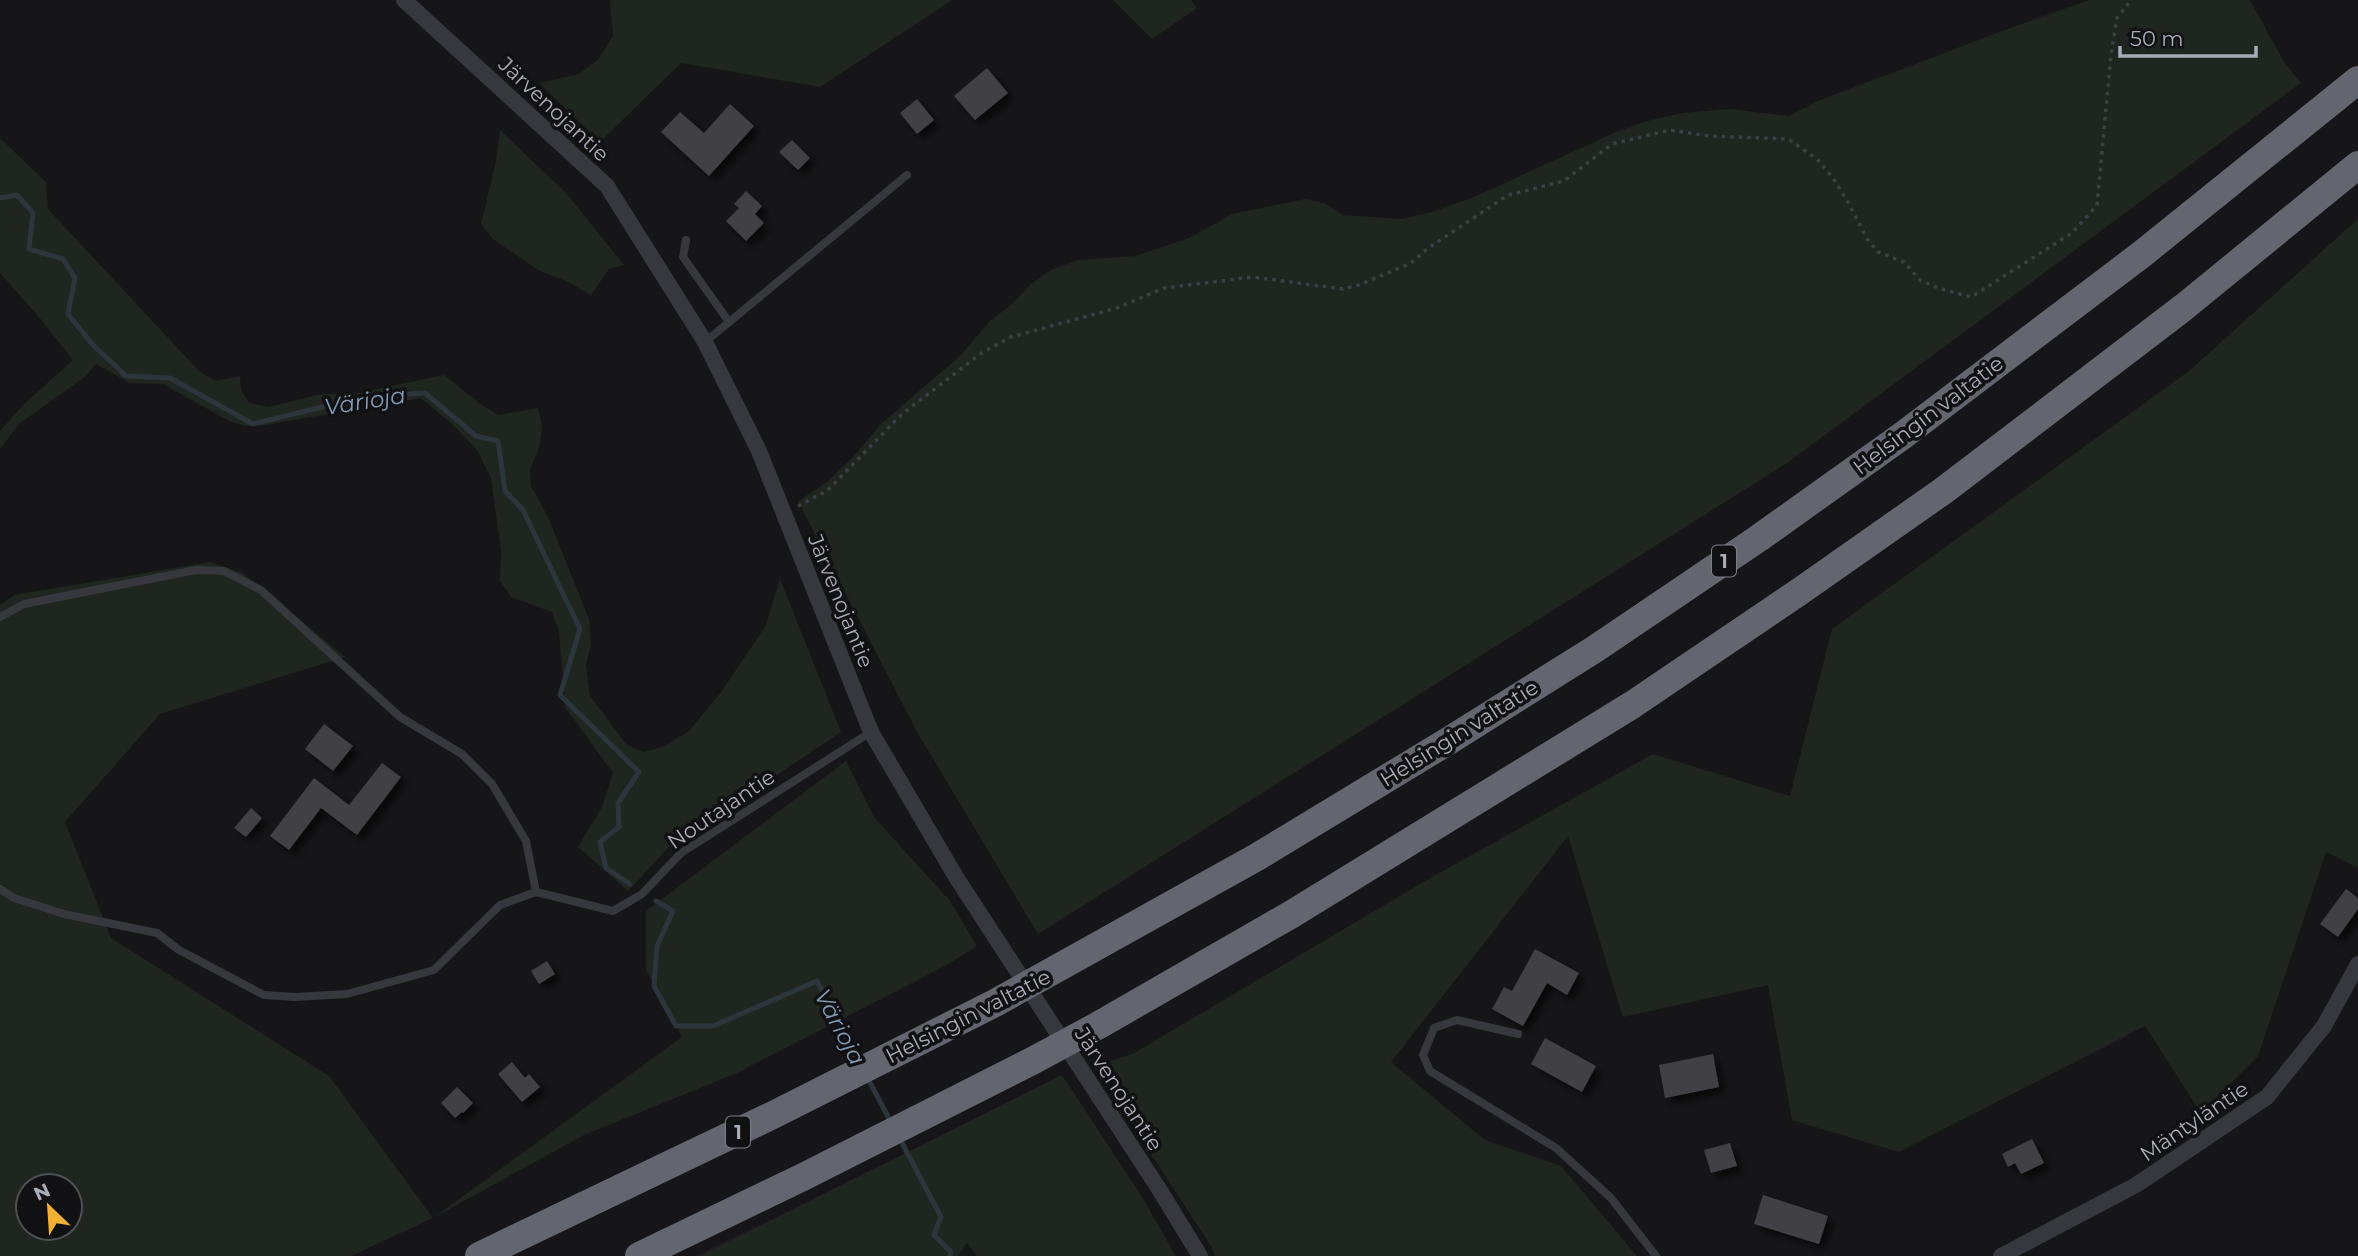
<svg xmlns="http://www.w3.org/2000/svg" width="2358" height="1256" font-family="Montserrat,sans-serif">
<defs>
<filter id="shadow"><feDropShadow dx="6" dy="6" stdDeviation="3.5" flood-color="#0009"/></filter>
</defs>
<rect width="100%" height="100%" fill="#161618"/>
<g fill="#1e261f" fill-rule="evenodd">
<polygon points="610,0 952,0 820,87 681,63 600,142 539,83 579,74 599,59 613,35"/>
<polygon points="1113,0 1191,0 1197,8 1152,39"/>
<polygon points="2089,0 2250,0 2284,62 2301,83 1787,463 1038,934 916,730 798,501 826,483 853,457 882,423 960,356 990,321 1013,303 1031,284 1051,270 1078,260 1135,256 1189,238 1232,214 1305,199 1324,203 1343,215 1401,219 1432,212 1474,197 1616,132 1647,121 1682,113 1730,109 1789,116 1818,101 2002,31"/>
<polygon points="500,130 566,193 624,265 609,269 591,295 566,281 538,270 493,239 481,224 496,161"/>
<polygon points="0,138 46,182 48,209 199,371 215,381 240,376 241,390 249,403 269,407 321,394 353,394 444,375 482,405 498,415 538,408 542,425 540,445 530,469 531,486 548,517 589,619 591,644 586,665 590,696 626,744 643,752 662,747 688,732 719,695 765,627 780,579 841,732 669,847 628,891 578,847 602,807 613,773 565,707 559,631 552,612 511,597 500,581 501,551 491,478 477,450 452,424 421,398 265,425 245,426 229,421 163,384 130,383 96,364 86,376 19,424 0,449 0,431 24,404 73,360 38,316 0,273"/>
<polygon points="2358,219 2358,868 2326,852 2258,1056 2201,1113 2145,1026 1899,1152 1792,1120 1768,985 1623,1017 1568,836 1391,1062 1485,1140 1561,1166 1637,1256 1215,1256 1211,1246 1094,1067 1134,1053 1432,877 1653,754 1790,796 1832,629 2189,371"/>
<path d="M210,562l33,11 102,84 -185,57 -95,108 46,116 218,138 104,142 249,-181 -36,-67v-59l200,-150 28,56 76,84 27,45 -32,20 -208,107 -153,62 -151,83 -82,38h-351v-651l14,-10zM28,1186h42v42h-42z"/>
<polygon points="1062,1075 1141,1195 1176,1256 977,1256 967,1243 958,1256 698,1256"/>
</g>
<g fill="none" stroke-linecap="round" stroke-linejoin="round">
<g stroke="#2c353c" stroke-width="5">
<polyline points="0,198 17,195 33,213 29,249 63,259 75,278 68,314 92,344 126,376 170,378 253,424 363,397 425,393 476,436 498,441 505,491 523,510 580,629 560,695 639,772 618,803 619,827 600,842 606,868 630,884"/>
<polyline points="656,901 673,911 657,946 654,986 676,1026 713,1026 817,981 859,1062"/>
<polyline points="867,1077 892,1124"/>
<polyline points="900,1139 941,1217 934,1235 951,1252 950,1256"/>
</g>
</g>
<g fill="#404145" filter="url(#shadow)">
<polygon points="987,68 1008,93 975,120 954,96"/>
<polygon points="917,99 934,120 917,134 900,113"/>
<polygon points="730,104 754,126 709,176 661,132 680,112 704,133"/>
<polygon points="792,140 810,158 798,170 779,152"/>
<polygon points="746,191 762,206 755,214 764,223 746,241 726,221 739,208 734,204"/>
<polygon points="324,724 353,746 333,771 305,749"/>
<polygon points="382,763 401,777 357,835 321,808 289,850 270,836 314,778 349,805"/>
<polygon points="251,808 262,818 246,837 234,828"/>
<polygon points="2346,889 2358,898 2358,909 2338,937 2320,924"/>
<polygon points="1535,949 1579,973 1567,995 1547,983 1523,1026 1492,1009 1504,987 1512,991"/>
<polygon points="547,961 555,974 539,984 531,971"/>
<polygon points="1545,1038 1596,1066 1582,1092 1531,1064"/>
<polygon points="1713,1054 1719,1087 1665,1098 1659,1065"/>
<polygon points="512,1062 525,1078 529,1074 540,1087 522,1102 498,1074"/>
<polygon points="457,1087 473,1103 463,1113 462,1112 455,1118 441,1103"/>
<polygon points="2032,1139 2044,1163 2021,1174 2015,1163 2008,1167 2002,1154"/>
<polygon points="1730,1143 1737,1166 1711,1173 1704,1150"/>
<polygon points="1763,1195 1828,1216 1819,1244 1754,1224"/>
</g>
<g fill="none" stroke-linecap="round" stroke-linejoin="round">
<polyline stroke="#3d3f44" stroke-width="3.5" stroke-dasharray="3.5 5" stroke-linecap="butt" points="798,506 828,490 902,414 983,352 1011,337 1117,308 1164,288 1253,277 1343,289 1359,285 1411,263 1427,249 1508,195 1564,181 1612,144 1670,130 1710,136 1788,139 1817,159 1833,178 1848,202 1867,239 1878,252 1904,262 1920,280 1938,288 1971,297 2072,233 2097,205 2111,55 2117,18 2131,0"/>
<g stroke="#37383d" stroke-width="8">
<polyline points="686,240 683,257 729,322"/>
<polyline points="705,342 907,175"/>
<polyline points="0,617 24,604 196,570 224,571 261,590 400,717 462,754 492,784 526,841 536,892"/>
<polyline points="0,889 14,898 64,914 157,933 179,950 264,995 295,997 347,994 434,970 500,905 536,892"/>
<polyline points="536,892 613,911 642,894 681,853 871,732"/>
<polyline points="1518,1034 1457,1020 1434,1028 1423,1055 1430,1071 1556,1148 1611,1198 1656,1256"/>
</g>
<g stroke="#37383d" stroke-width="16">
<polyline points="404,0 607,186 705,342 759,451 871,732 956,877 1159,1189 1200,1256"/>
<polyline points="2001,1256 2136,1185 2267,1097 2324,1026 2358,964"/>
</g>
<g stroke="#63666e" stroke-width="28">
<polyline points="479,1256 773,1115 995,1003 1257,857 1450,740 1595,649 1759,538 1902,436 2142,254 2358,80"/>
<polyline points="639,1256 803,1177 1034,1060 1099,1025 1292,914 1632,705 1799,592 1943,491 2184,307 2358,165"/>
</g>
</g>
<g text-anchor="middle" dominant-baseline="central" stroke-width="7" stroke-linejoin="round" paint-order="stroke">
<g fill="#111113" stroke="#7b7e86" stroke-width="2">
<rect x="1712" y="545.5" width="24" height="31" rx="5"/>
<rect x="726" y="1116.5" width="24" height="31" rx="5"/>
</g>
<g font-size="19" font-weight="bold" fill="#a8adb8">
<text x="1724" y="561">1</text>
<text x="738" y="1132">1</text>
</g>
<g font-size="21" fill="#a8adb8" stroke="#111113">
<text transform="translate(554 109) rotate(43)">Järvenojantie</text>
<text transform="translate(1928 415) rotate(-37)">Helsingin valtatie</text>
<text transform="translate(841 601) rotate(68)">Järvenojantie</text>
<text transform="translate(1459 733) rotate(-32)">Helsingin valtatie</text>
<text transform="translate(721 809) rotate(-34)">Noutajantie</text>
<text transform="translate(968 1016) rotate(-27)">Helsingin valtatie</text>
<text transform="translate(1119 1089) rotate(57)">Järvenojantie</text>
<text transform="translate(2194 1121) rotate(-34)">Mäntyläntie</text>
</g>
<g font-size="23" font-style="italic" fill="#7f9bb3" stroke="#111113">
<text transform="translate(365 401) rotate(-9)">Värioja</text>
<text transform="translate(840 1027) rotate(62)">Värioja</text>
</g>
</g>
<g transform="translate(49 1207) rotate(335)"><circle r="33" fill="#111113" stroke="#4d4f55" stroke-width="2"/>
<path d="M0-5L12 26L0 18L-12 26Z" fill="#f2b134"/>
<text y="-10" font-size="19" font-weight="bold" text-anchor="middle" fill="#a8adb8">N</text>
</g>
<path d="M2120 46v10h136v-10" fill="none" stroke="#a8adb8" stroke-width="3.5"/>
<text x="2130" y="46" font-size="21" fill="#a8adb8" stroke="#111113" stroke-width="5" paint-order="stroke">50 m</text>
</svg>
